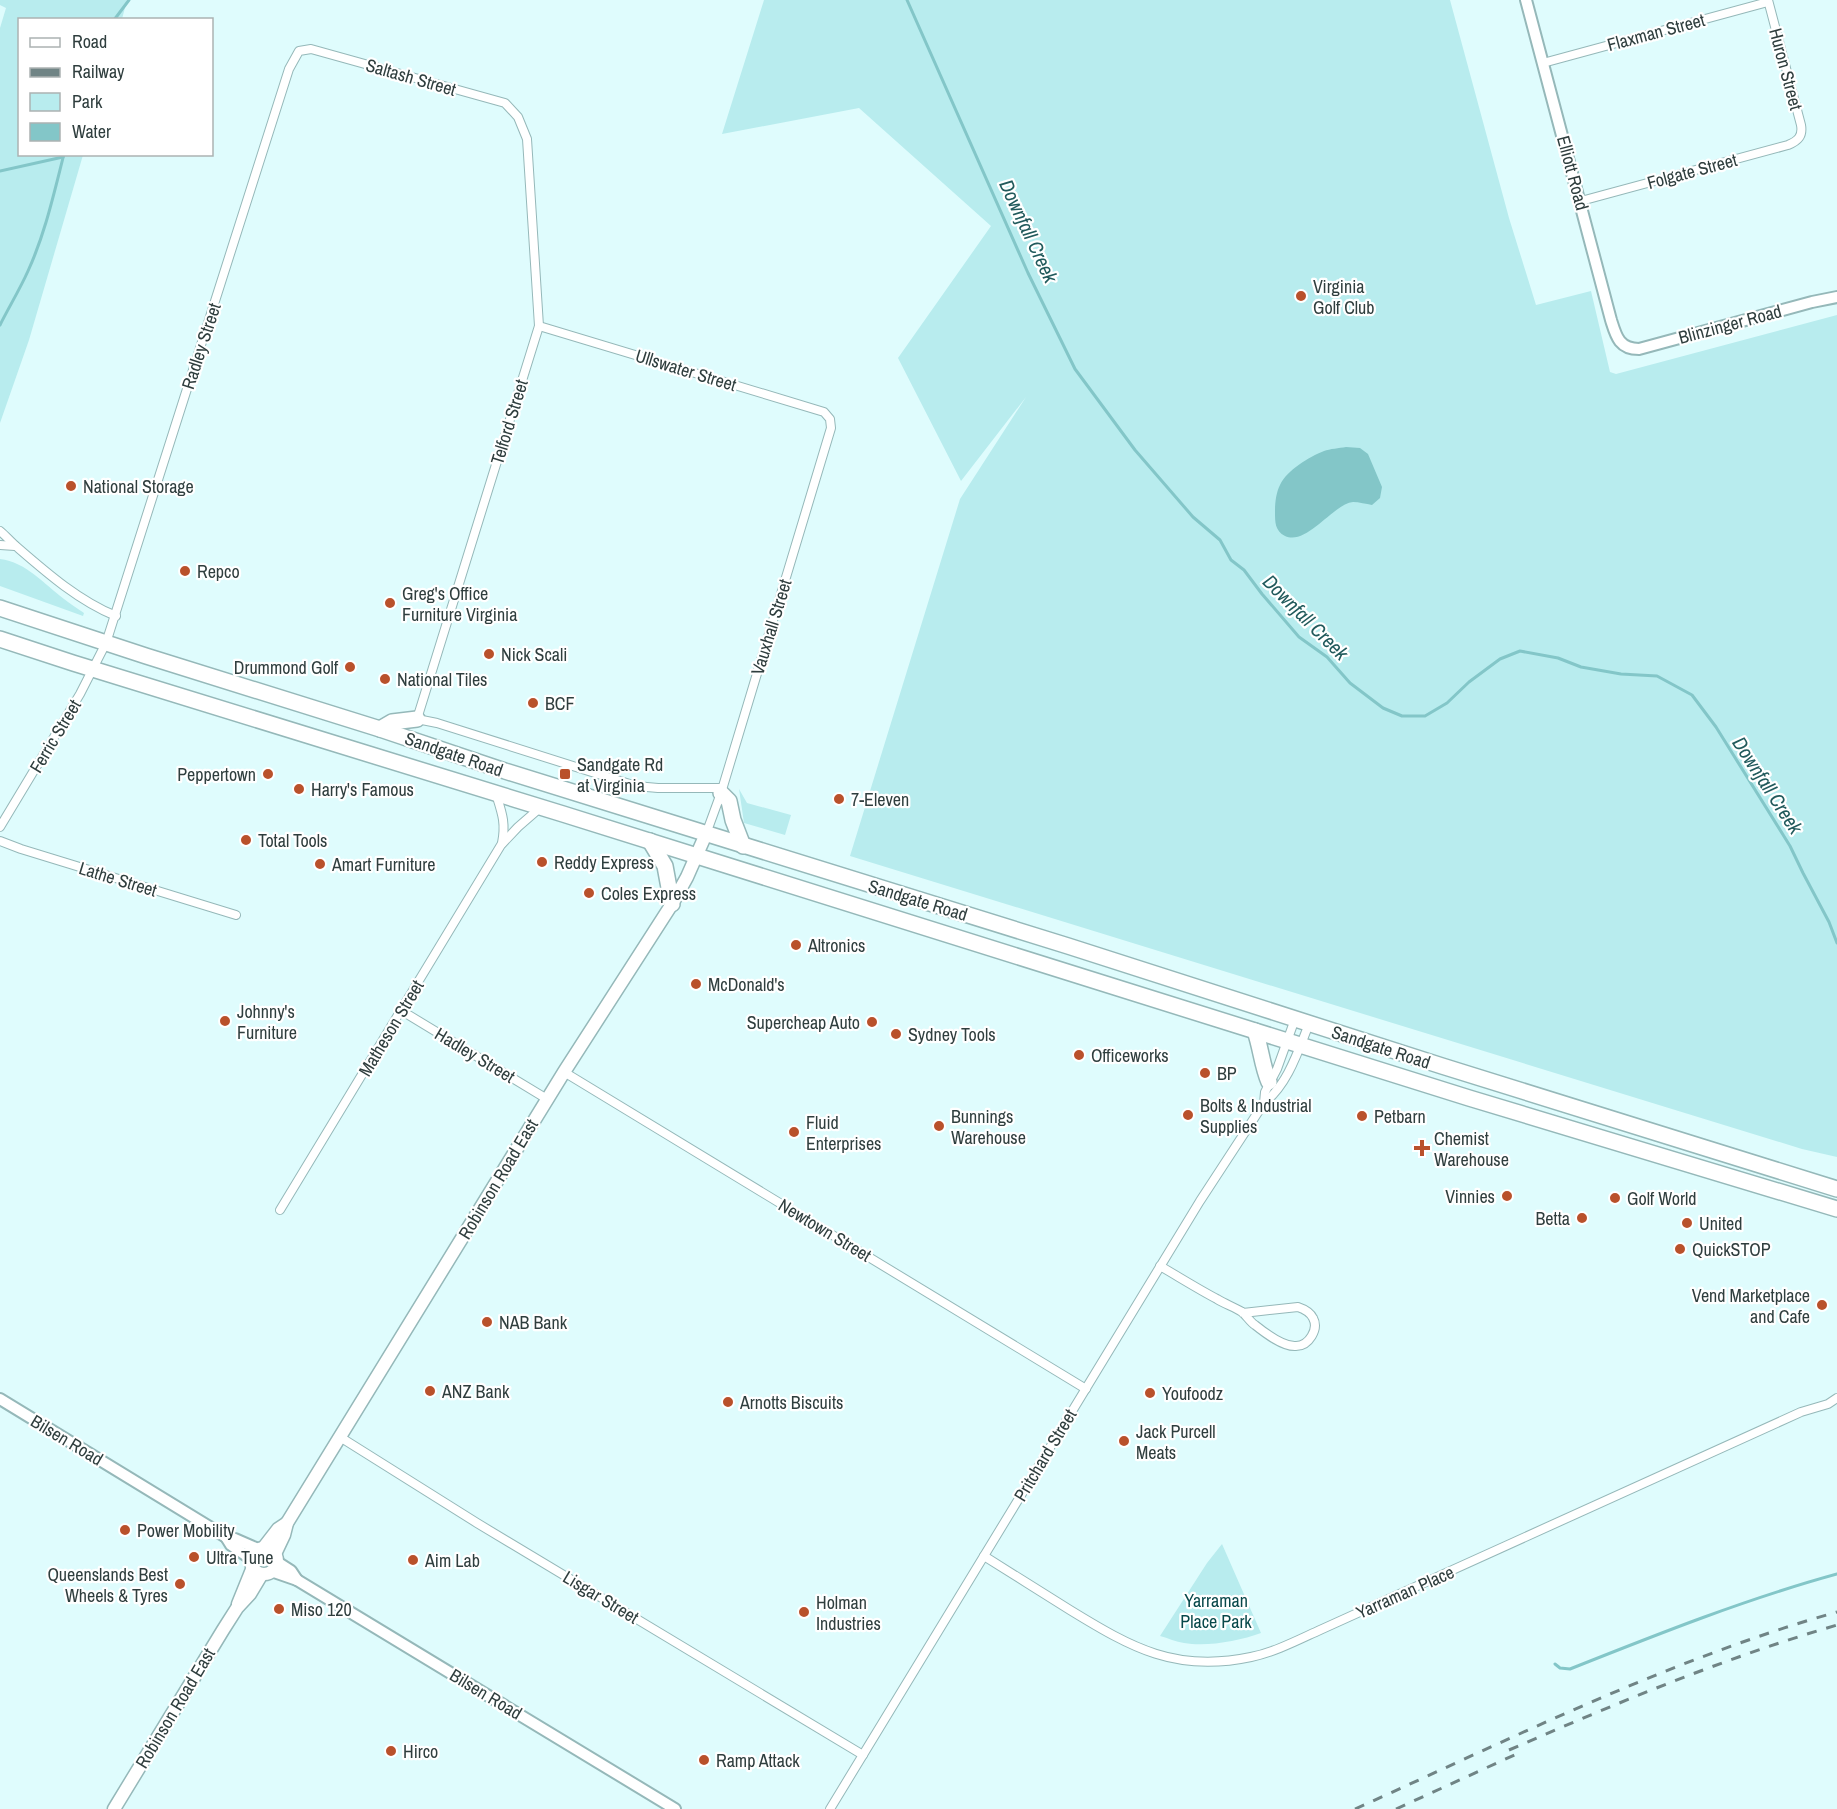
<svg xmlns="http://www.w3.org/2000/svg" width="1837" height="1809" font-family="'Archivo Narrow',sans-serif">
<rect width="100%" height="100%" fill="#dffcfd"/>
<g fill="#b8ecee">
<polygon points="0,0 127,0 122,19 20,20 20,154 83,155 29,340 0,423 0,28 6,8 0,5"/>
<polygon points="764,0 1450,0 1509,218 1536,305 1591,291 1610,372 1616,374 1837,315 1837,1157 1802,1149 850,856 960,499 1026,397 961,481 898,358 991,226 859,108 722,134"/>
<path d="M0,559c26,3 44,25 64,40 6,5 13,9 20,14l-1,3 -83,-30z"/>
<polygon points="739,789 747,803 791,815 785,835 744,823"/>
<path d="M1222,1544l39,89c-22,8 -54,14 -77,10 -8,-1 -16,-5 -24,-7l47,-73z"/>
</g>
<path fill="#83c6c8" d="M1346,447l14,1 8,6 14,33 -2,11 -8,7c-6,-1 -13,-3 -19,-3 -20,2 -46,44 -68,34 -10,-5 -10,-14 -10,-24 0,-9 1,-19 5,-27 7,-15 29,-28 44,-34 6,-2 15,-3 22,-4z"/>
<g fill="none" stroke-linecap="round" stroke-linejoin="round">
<g stroke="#83c6c8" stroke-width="3">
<polyline points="907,0 1028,273 1075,369 1135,450 1193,517 1220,540 1231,560 1244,570 1262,594 1299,637 1327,657 1350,683 1383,708 1402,716 1425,716 1447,703 1469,682 1500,659 1520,651 1558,658 1581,667 1621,674 1657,676 1692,695 1716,727 1790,846 1803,873 1829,922 1837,943"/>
<polyline points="114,20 129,0"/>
<polyline points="0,171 63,157"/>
<path d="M0,325c9,-18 20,-36 28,-54 17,-37 26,-78 36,-117"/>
<path d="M1555,1664l5,4 10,1c88,-35 176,-70 267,-95"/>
</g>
<defs>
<g id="street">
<polyline points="1543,63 1768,2"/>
<path d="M1581,201l207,-56c10,-4 15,-9 13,-20l-33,-125"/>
<polyline points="539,326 824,412 830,419 831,428 721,793 706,834"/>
<path d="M0,531c6,5 11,11 17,16 30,26 62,54 99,69"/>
<polyline points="0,545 15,546"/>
<path d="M496,794c6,19 10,29 6,49"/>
<polyline points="0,827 80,694 106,643 289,69 299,51 311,49 505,103 518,117 527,139 539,326 417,719 437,723 636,786 658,788 722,788"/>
<polyline points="0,841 21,849 236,915"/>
<polyline points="402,1011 547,1099"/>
<polyline points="564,1072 1086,1389"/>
<polyline points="1264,1103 1265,1092 1277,1069 1295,1019"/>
<polyline points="280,1210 501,845 518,827 541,807"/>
<path d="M1160,1266c19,11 38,23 57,33 8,5 17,8 25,13 5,4 8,10 13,13 10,8 28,22 41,21 13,0 23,-17 17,-28 -3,-6 -9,-9 -15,-11l-55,6"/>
<polyline points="340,1437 477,1523 863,1755"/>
<path d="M984,1556c29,18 57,36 86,54 62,38 106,63 181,47 24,-5 47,-17 69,-27l481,-218 27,-8 9,-6"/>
<path d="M830,1809l370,-608 64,-98c24,-19 34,-52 45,-79"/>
</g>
<g id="secondary">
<path d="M1526,0l85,320c5,16 8,29 28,29l173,-47 25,-5"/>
<polyline points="0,1399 226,1537 235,1539 258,1549"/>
<polyline points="226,1537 231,1545 251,1559"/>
<polyline points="277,1562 291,1571 297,1580"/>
<polyline points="271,1571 297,1580 675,1809"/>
</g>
<g id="primary">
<polyline points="264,1547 278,1529 287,1523"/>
<circle cx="264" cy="1561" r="13"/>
<polyline points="275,1554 284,1535 287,1523 564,1072 672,904 687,877 706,834"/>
<polyline points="238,1604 253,1567"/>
<polyline points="114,1809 223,1630 237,1608 250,1594 262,1574"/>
</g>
<g id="highway">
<polyline points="0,608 146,656 380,729 505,771 1068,946 1442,1066 1837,1189"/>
<polyline points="0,639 73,663 563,814 1469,1098 1837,1209"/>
<polyline points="380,729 392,722 417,719"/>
<polyline points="721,793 729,801 733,820 743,846"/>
<polyline points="650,841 665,866 672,904"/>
<path d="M1255,1031c6,17 7,35 14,51"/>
</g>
</defs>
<use href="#street" stroke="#95b8b9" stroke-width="10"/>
<use href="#secondary" stroke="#95b8b9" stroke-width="14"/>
<use href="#primary" stroke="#95b8b9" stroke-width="15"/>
<use href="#highway" stroke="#95b8b9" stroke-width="18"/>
<use href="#street" stroke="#fff" stroke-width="8"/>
<use href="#secondary" stroke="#fff" stroke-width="10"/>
<use href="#primary" stroke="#fff" stroke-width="12"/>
<use href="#highway" stroke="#fff" stroke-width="15"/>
<g stroke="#708485" stroke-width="3" stroke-dasharray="10 10" stroke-linecap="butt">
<path d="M1509,1750c108,-47 215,-92 328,-125"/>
<path d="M1355,1809c158,-71 315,-150 482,-197"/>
<polyline points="1396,1809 1521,1752"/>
</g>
</g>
<g fill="#b9512b" stroke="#fff" stroke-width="2">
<circle cx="1301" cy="296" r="6"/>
<circle cx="71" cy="486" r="6"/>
<circle cx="185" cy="571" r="6"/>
<circle cx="390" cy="603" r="6"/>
<circle cx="489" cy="654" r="6"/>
<circle cx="350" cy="667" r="6"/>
<circle cx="385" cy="679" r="6"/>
<circle cx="533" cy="703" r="6"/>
<circle cx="268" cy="774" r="6"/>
<rect x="559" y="768" width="12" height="12" rx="3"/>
<circle cx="299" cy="789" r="6"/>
<circle cx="839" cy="799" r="6"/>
<circle cx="246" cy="840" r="6"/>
<circle cx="542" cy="862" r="6"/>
<circle cx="320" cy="864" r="6"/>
<circle cx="589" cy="893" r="6"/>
<circle cx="796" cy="945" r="6"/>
<circle cx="696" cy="984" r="6"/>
<circle cx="225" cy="1021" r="6"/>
<circle cx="872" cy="1022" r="6"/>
<circle cx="896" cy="1034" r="6"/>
<circle cx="1079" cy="1055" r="6"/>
<circle cx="1205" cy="1073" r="6"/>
<circle cx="1188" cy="1115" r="6"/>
<circle cx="1362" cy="1116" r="6"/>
<circle cx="939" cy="1126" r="6"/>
<circle cx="794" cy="1132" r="6"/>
<path d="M1419 1139h6v6h6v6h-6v6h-6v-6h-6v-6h6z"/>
<circle cx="1507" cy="1196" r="6"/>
<circle cx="1615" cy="1198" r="6"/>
<circle cx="1582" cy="1218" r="6"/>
<circle cx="1687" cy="1223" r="6"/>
<circle cx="1680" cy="1249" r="6"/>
<circle cx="1822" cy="1305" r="6"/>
<circle cx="487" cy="1322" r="6"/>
<circle cx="430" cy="1391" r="6"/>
<circle cx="1150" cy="1393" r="6"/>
<circle cx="728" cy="1402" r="6"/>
<circle cx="1124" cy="1441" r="6"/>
<circle cx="125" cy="1530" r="6"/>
<circle cx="194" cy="1557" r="6"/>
<circle cx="413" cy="1560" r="6"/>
<circle cx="180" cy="1584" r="6"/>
<circle cx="279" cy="1609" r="6"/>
<circle cx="804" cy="1612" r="6"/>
<circle cx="391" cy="1751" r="6"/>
<circle cx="704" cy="1760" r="6"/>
</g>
<g text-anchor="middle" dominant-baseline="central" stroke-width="4.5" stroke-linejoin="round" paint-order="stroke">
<g font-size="18" fill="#2f3e3e" stroke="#fff">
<text transform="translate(1656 32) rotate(-15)">Flaxman Street</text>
<text transform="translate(1786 69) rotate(75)">Huron Street</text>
<text transform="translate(411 77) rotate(16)">Saltash Street</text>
<text transform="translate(1692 171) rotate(-15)">Folgate Street</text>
<text transform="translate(1573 173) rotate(75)">Elliott Road</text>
<text transform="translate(1730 324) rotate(-15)">Blinzinger Road</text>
<text transform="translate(201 346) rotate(-72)">Radley Street</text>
<text transform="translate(686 370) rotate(17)">Ullswater Street</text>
<text transform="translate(509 422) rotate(-73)">Telford Street</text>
<text transform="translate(771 627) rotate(-73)">Vauxhall Street</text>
<text transform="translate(55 736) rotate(-59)">Ferric Street</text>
<text transform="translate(454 754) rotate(19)">Sandgate Road</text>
<text transform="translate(118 879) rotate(17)">Lathe Street</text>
<text transform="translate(918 900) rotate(17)">Sandgate Road</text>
<text transform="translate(391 1028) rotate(-59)">Matheson Street</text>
<text transform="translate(1381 1047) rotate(18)">Sandgate Road</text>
<text transform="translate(475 1055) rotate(31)">Hadley Street</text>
<text transform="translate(498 1179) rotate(-59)">Robinson Road East</text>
<text transform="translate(825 1230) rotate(31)">Newtown Street</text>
<text transform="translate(67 1440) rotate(31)">Bilsen Road</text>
<text transform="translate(1045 1455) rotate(-59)">Pritchard Street</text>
<text transform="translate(1405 1592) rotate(-24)">Yarraman Place</text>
<text transform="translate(601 1597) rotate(31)">Lisgar Street</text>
<text transform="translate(486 1694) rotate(31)">Bilsen Road</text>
<text transform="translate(175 1708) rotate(-59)">Robinson Road East</text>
</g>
<g font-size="18" fill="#2f3e3e" stroke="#fff" text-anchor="start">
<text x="1313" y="286">Virginia<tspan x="1313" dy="21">Golf Club</tspan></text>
<text x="83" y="486">National Storage</text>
<text x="197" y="571">Repco</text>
<text x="402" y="593">Greg's Office<tspan x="402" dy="21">Furniture Virginia</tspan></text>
<text x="501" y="654">Nick Scali</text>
<text x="338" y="667" text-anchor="end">Drummond Golf</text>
<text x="397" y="679">National Tiles</text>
<text x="545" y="703">BCF</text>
<text x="577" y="764">Sandgate Rd<tspan x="577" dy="21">at Virginia</tspan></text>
<text x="256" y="774" text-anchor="end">Peppertown</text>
<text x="311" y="789">Harry's Famous</text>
<text x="851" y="799">7-Eleven</text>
<text x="258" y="840">Total Tools</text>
<text x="554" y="862">Reddy Express</text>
<text x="332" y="864">Amart Furniture</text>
<text x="601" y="893">Coles Express</text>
<text x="808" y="945">Altronics</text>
<text x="708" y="984">McDonald's</text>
<text x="237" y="1011">Johnny's<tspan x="237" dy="21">Furniture</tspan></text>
<text x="860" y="1022" text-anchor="end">Supercheap Auto</text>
<text x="908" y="1034">Sydney Tools</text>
<text x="1091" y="1055">Officeworks</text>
<text x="1217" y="1073">BP</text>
<text x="1200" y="1105">Bolts &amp; Industrial<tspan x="1200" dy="21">Supplies</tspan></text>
<text x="951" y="1116">Bunnings<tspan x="951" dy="21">Warehouse</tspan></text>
<text x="1374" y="1116">Petbarn</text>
<text x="806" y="1122">Fluid<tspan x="806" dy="21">Enterprises</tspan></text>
<text x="1434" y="1138">Chemist<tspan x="1434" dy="21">Warehouse</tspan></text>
<text x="1495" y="1196" text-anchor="end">Vinnies</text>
<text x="1627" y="1198">Golf World</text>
<text x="1570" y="1218" text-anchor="end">Betta</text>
<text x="1699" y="1223">United</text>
<text x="1692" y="1249">QuickSTOP</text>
<text x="1810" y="1295" text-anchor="end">Vend Marketplace<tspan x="1810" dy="21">and Cafe</tspan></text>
<text x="499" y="1322">NAB Bank</text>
<text x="442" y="1391">ANZ Bank</text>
<text x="1162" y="1393">Youfoodz</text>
<text x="740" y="1402">Arnotts Biscuits</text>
<text x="1136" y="1431">Jack Purcell<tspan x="1136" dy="21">Meats</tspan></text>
<text x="137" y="1530">Power Mobility</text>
<text x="206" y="1557">Ultra Tune</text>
<text x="425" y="1560">Aim Lab</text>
<text x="168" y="1574" text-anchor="end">Queenslands Best<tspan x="168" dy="21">Wheels &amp; Tyres</tspan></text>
<text x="816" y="1602">Holman<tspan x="816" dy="21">Industries</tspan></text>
<text x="291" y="1609">Miso 120</text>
<text x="403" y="1751">Hirco</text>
<text x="716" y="1760">Ramp Attack</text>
</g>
<g font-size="18" fill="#08484a" stroke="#fff">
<text x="1216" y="1600">Yarraman<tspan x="1216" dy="21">Place Park</tspan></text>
</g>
<g font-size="20" font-style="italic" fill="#215a5c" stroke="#fff">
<text transform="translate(1029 231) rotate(65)">Downfall Creek</text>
<text transform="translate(1306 617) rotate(45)">Downfall Creek</text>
<text transform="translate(1768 785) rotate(57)">Downfall Creek</text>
</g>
</g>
<rect x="18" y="18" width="195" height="138" fill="#ffffff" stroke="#acb2b2" stroke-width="1.5"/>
<rect x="30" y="38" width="30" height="9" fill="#ffffff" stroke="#acb2b2" stroke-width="1.5"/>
<text x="72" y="48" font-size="18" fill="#2f3e3e">Road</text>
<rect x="30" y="68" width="30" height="9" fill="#708485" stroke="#acb2b2" stroke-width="1.5"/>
<text x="72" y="78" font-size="18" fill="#2f3e3e">Railway</text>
<rect x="30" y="93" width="30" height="18" fill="#b8ecee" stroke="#acb2b2" stroke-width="1.5"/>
<text x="72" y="108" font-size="18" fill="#2f3e3e">Park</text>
<rect x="30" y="123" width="30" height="18" fill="#83c6c8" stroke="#acb2b2" stroke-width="1.5"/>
<text x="72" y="138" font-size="18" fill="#2f3e3e">Water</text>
</svg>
